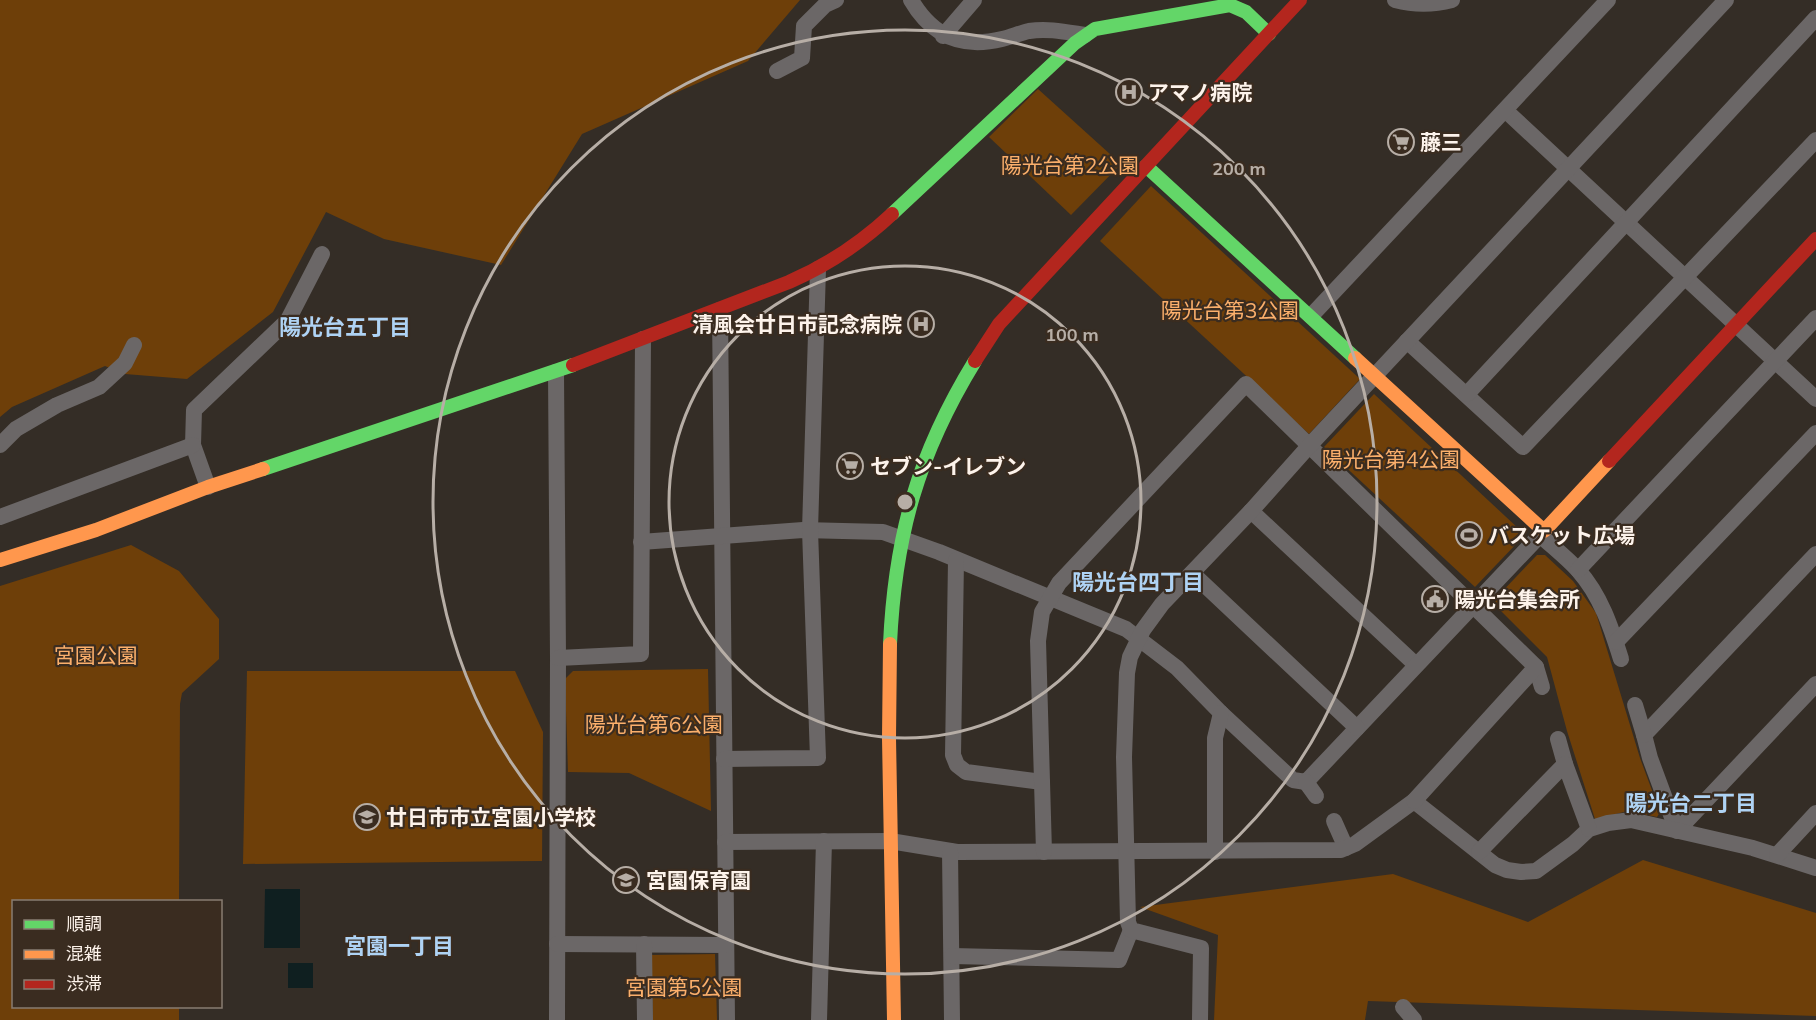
<svg xmlns="http://www.w3.org/2000/svg" width="1816" height="1020" font-family="Mulish,'Noto Sans JP',sans-serif">
<rect width="100%" height="100%" fill="#342d26"/>
<g fill="#6e3f09">
<polygon points="0,0 800,0 748,61 582,134 501,265 384,239 326,212 273,312 187,379 125,374 105,366 12,407 0,417"/>
<polygon points="1038,89 1121,164 1071,215 989,137"/>
<polygon points="1151,186 1360,379 1309,434 1100,241"/>
<polygon points="1374,394 1519,529 1519,541 1475,587 1324,447"/>
<polygon points="131,545 179,571 219,619 219,659 182,693 180,704 179,901 14,902 14,1006 179,1007 179,1020 0,1020 0,586"/>
<polygon points="1537,555 1545,555 1573,581 1596,613 1640,758 1660,812 1657,817 1628,811 1595,819 1567,731 1547,657 1496,606 1495,599"/>
<polygon points="708,669 711,811 629,773 568,772 565,679 573,671"/>
<polygon points="247,671 515,671 543,732 542,861 243,864"/>
<polygon points="1643,860 1816,913 1816,1016 1368,1001 1365,1020 1214,1020 1218,935 1140,907 1393,874 1528,922"/>
<polygon points="715,954 717,1020 653,1020 651,955"/>
</g>
<g fill="#0f1f20">
<polygon points="265,889 300,889 300,948 264,948"/>
<rect x="288" y="963" width="25" height="25"/>
</g>
<g fill="none" stroke-linecap="round" stroke-linejoin="round">
<g stroke="#6b6767" stroke-width="16">
<path d="M911,0c21,36 50,49 91,39 9,-2 18,-6 27,-8 19,-3 37,1 56,4"/>
<path d="M1395,0c19,5 38,5 57,0"/>
<polyline points="943,36 974,0"/>
<polyline points="777,71 802,58 804,26 825,5 836,0"/>
<polyline points="1505,110 1816,399"/>
<polyline points="720,310 727,1020"/>
<polyline points="1311,316 1608,0"/>
<polyline points="1407,341 1523,447 1816,140"/>
<polyline points="556,372 558,658 557,1020"/>
<polyline points="1467,394 1816,18"/>
<polyline points="0,445 16,429 57,405 99,387 125,363 134,345"/>
<polyline points="208,487 193,445 194,410 288,320 322,254"/>
<polyline points="1251,511 1416,665"/>
<polyline points="0,517 193,445"/>
<path d="M1540,535c13,12 27,23 38,35 23,26 33,57 43,89"/>
<polyline points="641,542 803,530 883,532 939,552 1126,629 1177,668 1221,713 1293,780 1306,782 1544,531"/>
<polyline points="1816,554 1644,735 1650,758 1677,831 1816,684"/>
<polyline points="956,560 953,755 957,765 966,772 1042,782"/>
<polyline points="1578,570 1816,318"/>
<polyline points="1192,573 1357,728"/>
<polyline points="1616,642 1816,433"/>
<polyline points="558,658 641,654 643,339"/>
<polyline points="1536,667 1542,687"/>
<polyline points="1635,705 1644,735"/>
<polyline points="1558,739 1565,764"/>
<polyline points="724,759 818,758 810,530 818,269"/>
<polyline points="1306,782 1316,796"/>
<polyline points="1334,821 1346,848"/>
<polyline points="725,842 890,841 957,852 1341,850 1355,844 1414,801 1495,865 1507,870 1521,872 1536,871 1573,844 1589,829 1608,823 1631,820 1753,848 1816,868"/>
<polyline points="950,851 952,1020"/>
<polyline points="1044,852 1038,641 1042,612 1059,583 1246,384 1536,667 1414,801"/>
<polyline points="1215,852 1215,738 1221,713"/>
<polyline points="1479,852 1565,764 1589,829"/>
<polyline points="1777,855 1816,813"/>
<polyline points="557,944 726,945"/>
<polyline points="644,944 645,1020"/>
<polyline points="952,956 1119,960 1131,930"/>
<polyline points="1403,1007 1414,1020"/>
<polyline points="819,1020 824,841"/>
<polyline points="1200,1020 1201,948 1131,930 1128,922 1124,757 1127,673 1130,657 1143,630 1162,604 1251,511 1309,446 1726,0"/>
</g>
<g stroke="#63d668" stroke-width="14">
<polyline points="1146,166 1355,358"/>
<polyline points="892,214 1075,43 1095,29 1230,5 1246,12 1269,34"/>
<polyline points="263,469 573,365"/>
<path d="M890,644c5,-109 28,-190 85,-283"/>
</g>
<g stroke="#ff974d" stroke-width="14">
<polyline points="1355,358 1544,531 1609,461"/>
<polyline points="0,560 96,530 208,487 263,469"/>
<polyline points="890,644 889,738 894,1020"/>
</g>
<g stroke="#b3261e" stroke-width="14">
<polyline points="975,361 999,324 1300,0"/>
<path d="M573,365l216,-83c39,-17 72,-39 103,-68"/>
<polyline points="1609,461 1816,239"/>
</g>
</g>
<g fill="none" stroke="#b7aea6" stroke-width="3">
<circle cx="905" cy="502" r="236"/>
<circle cx="905" cy="502" r="472"/>
</g>
<defs>
<symbol id="hospital-ring" viewBox="-11 -11 22 22"><circle r="9.5" fill="#3a2c20" stroke="#b7aea6" stroke-width="1.5"/><path d="M-5-5h3v3.5h4V-5h3V5h-3V1.5h-4V5h-3Z" fill="#b7aea6"/></symbol>
<symbol id="supermarket-ring" viewBox="-11 -11 22 22"><circle r="9.5" fill="#3a2c20" stroke="#b7aea6" stroke-width="1.5"/><path d="M-6-5.5h2.5l.6 2H6L4.5 2H-2.5L-4.4-4H-6ZM-1.5 3.2a1.3 1.3 0 1 0 .1 0ZM3 3.2a1.3 1.3 0 1 0 .1 0Z" fill="#b7aea6"/></symbol>
<symbol id="stadium-ring" viewBox="-11 -11 22 22"><circle r="9.5" fill="#3a2c20" stroke="#b7aea6" stroke-width="1.5"/><path d="M0-5a6.5 5 0 1 0 0 10a6.5 5 0 1 0 0-10ZM-3.5-1.8h7v3.6h-7Z" fill="#b7aea6"/></symbol>
<symbol id="civic-ring" viewBox="-11 -11 22 22"><circle r="9.5" fill="#3a2c20" stroke="#b7aea6" stroke-width="1.5"/><path d="M-.6-6.5H3V-4.5H.6V-3L4-1V1h2V6H-6V1h2V-1L-.6-3ZM-1.2 2.5V6h2.4V2.5Z" fill="#b7aea6"/></symbol>
<symbol id="school-ring" viewBox="-11 -11 22 22"><circle r="9.5" fill="#3a2c20" stroke="#b7aea6" stroke-width="1.5"/><path d="M0-5L7-2L0 1L-7-2ZM-4 1L0 2.5L4 1V4Q0 6-4 4Z" fill="#b7aea6"/></symbol>
</defs>
<g fill-rule="evenodd">
<use href="#hospital-ring" x="1114" y="77" width="30" height="30"/>
<use href="#supermarket-ring" x="1386" y="127" width="30" height="30"/>
<use href="#hospital-ring" x="906" y="309" width="30" height="30"/>
<use href="#supermarket-ring" x="835" y="451" width="30" height="30"/>
<use href="#stadium-ring" x="1454" y="520" width="30" height="30"/>
<use href="#civic-ring" x="1420" y="584" width="30" height="30"/>
<use href="#school-ring" x="352" y="802" width="30" height="30"/>
<use href="#school-ring" x="611" y="865" width="30" height="30"/>
</g>
<g text-anchor="middle" dominant-baseline="central" stroke-width="4.5" stroke-linejoin="round" paint-order="stroke">
<g font-size="21" font-weight="bold" fill="#fdf3eb" stroke="#3a2c20" text-anchor="start">
<text x="1148" y="92">アマノ病院</text>
<text x="1420" y="142">藤三</text>
<text x="902" y="324" text-anchor="end">清風会廿日市記念病院</text>
<text x="870" y="466">セブン-イレブン</text>
<text x="1488" y="535">バスケット広場</text>
<text x="1454" y="599">陽光台集会所</text>
<text x="386" y="817">廿日市市立宮園小学校</text>
<text x="646" y="880">宮園保育園</text>
</g>
<g font-size="21" fill="#fbaf6b" stroke="#3a2c20">
<text x="1070" y="165">陽光台第2公園</text>
<text x="1230" y="310">陽光台第3公園</text>
<text x="1391" y="459">陽光台第4公園</text>
<text x="96" y="655">宮園公園</text>
<text x="654" y="724">陽光台第6公園</text>
<text x="684" y="987">宮園第5公園</text>
</g>
<g font-size="22" font-weight="bold" fill="#afd3f4" stroke="#3a2c20">
<text x="345" y="327">陽光台五丁目</text>
<text x="1138" y="582">陽光台四丁目</text>
<text x="1691" y="803">陽光台二丁目</text>
<text x="399" y="946">宮園一丁目</text>
</g>
</g>
<circle cx="905" cy="502" r="9" fill="#b7aea6" stroke="#3a2c20" stroke-width="3"/>
<g font-size="18" text-anchor="middle" font-weight="bold" fill="#b7aea6" stroke="#3a2c20" stroke-width="4.5" stroke-linejoin="round" paint-order="stroke">
<text x="1239" y="175">200 m</text>
<text x="1072" y="341">100 m</text>
</g>
<rect x="12" y="900" width="210" height="108" fill="#3a2c20" stroke="#887c71" stroke-width="1.5"/>
<rect x="24" y="920" width="30" height="9" fill="#63d668" stroke="#887c71" stroke-width="1.5"/>
<text x="66" y="930" font-size="18" fill="#fdf3eb">順調</text>
<rect x="24" y="950" width="30" height="9" fill="#ff974d" stroke="#887c71" stroke-width="1.5"/>
<text x="66" y="960" font-size="18" fill="#fdf3eb">混雑</text>
<rect x="24" y="980" width="30" height="9" fill="#b3261e" stroke="#887c71" stroke-width="1.5"/>
<text x="66" y="990" font-size="18" fill="#fdf3eb">渋滞</text>
</svg>
